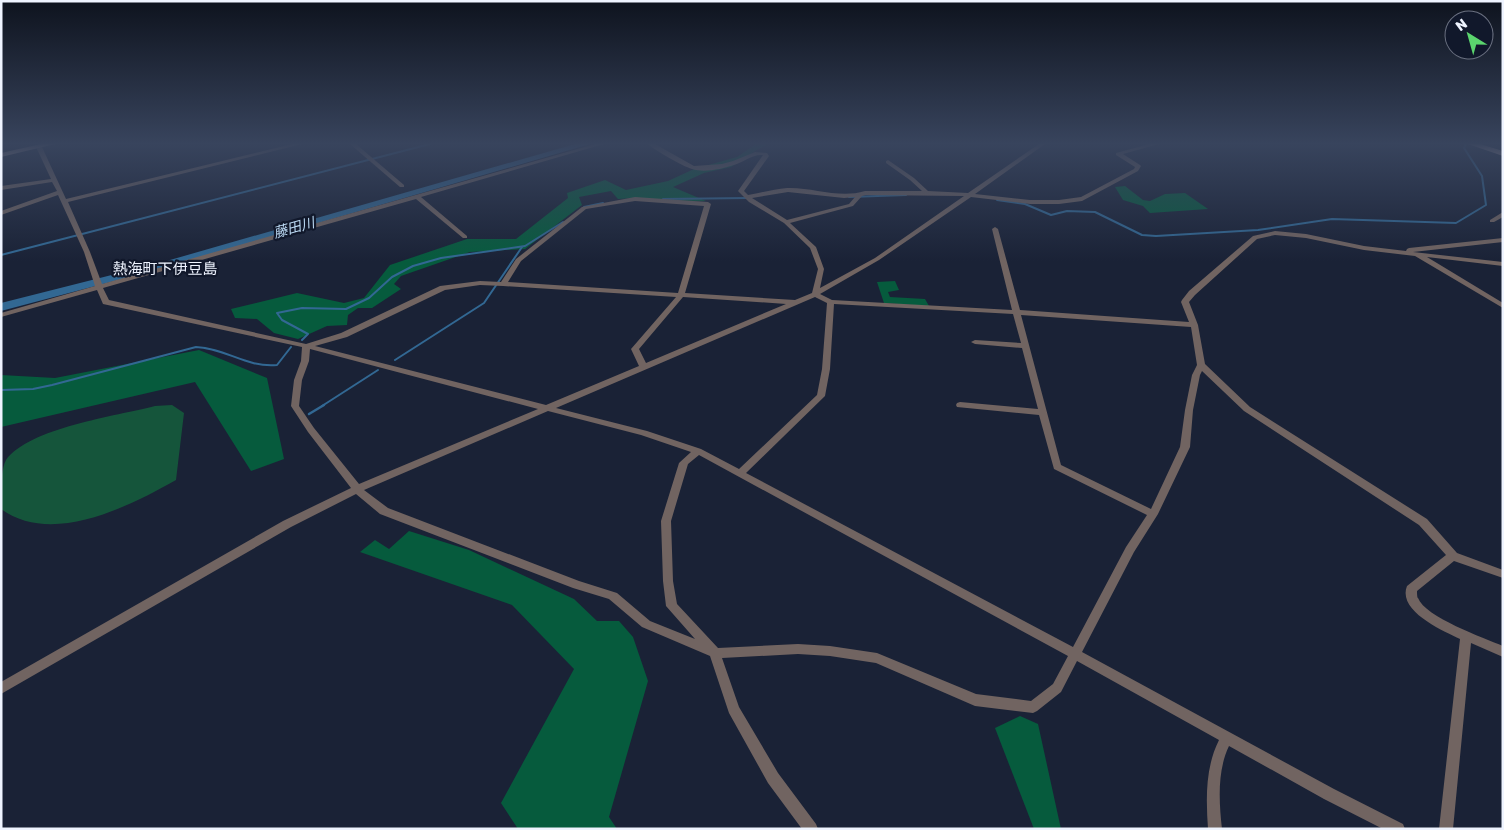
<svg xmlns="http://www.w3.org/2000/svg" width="1504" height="830" font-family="Rubik,'Noto Sans JP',sans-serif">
<rect width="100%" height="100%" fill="#1a2236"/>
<path fill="#15553b" d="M172,405l12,8 -8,67c-48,27 -124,66 -175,29 0,-15 -1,-37 5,-49 23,-32 110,-44 149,-54z"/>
<g fill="#065b3d">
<path d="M756,144l11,1 -9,4 -27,18 -27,6 -31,14 33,14c-30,2 -58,-5 -88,-2l-7,-8 -32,6 3,8 -57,44 -55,3 -69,24 -7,8 7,5 -29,19h-14l-10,7 -1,10 -20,1 -29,13 -24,-6 -17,-14 -22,-1 -4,-9 66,-16 47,10 20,-5 26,-33 77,-26h49l52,-41 -1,-5 38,-13 21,10 42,-9 26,-12 43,-12z"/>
<polygon points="1125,186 1143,200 1150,201 1165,194 1185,193 1208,209 1150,213 1143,206 1123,200 1115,187"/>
<polygon points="895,281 899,290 888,292 890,297 925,299 929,306 884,303 877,282"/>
<polygon points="199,350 267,378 284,459 251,471 195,382 1,427 1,375 55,378"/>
<polygon points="409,531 469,550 574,599 597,621 619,621 633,637 648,681 609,817 617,829 518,829 501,803 574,669 512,605 360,552 375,540 389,549"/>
<polygon points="1020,716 1038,724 1061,829 1034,829 995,728"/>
</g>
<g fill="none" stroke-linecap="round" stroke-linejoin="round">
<g stroke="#326893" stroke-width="2">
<polyline points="849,197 906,195"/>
<polyline points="663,199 747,198"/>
<polyline points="997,200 1025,204 1051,215 1067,211 1095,212 1142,235 1156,236 1258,230 1332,219 1456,223 1486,205 1482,176 1464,148 1466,144"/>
<polyline points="584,207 603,203"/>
<polyline points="1,255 430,144"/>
<polyline points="302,340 308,334 282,320 277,313 302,308 346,309 369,298 392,277 413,266 441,258 525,246 563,222"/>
<polyline points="395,360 484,303 522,247"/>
<path d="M1,390l32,-1 19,-4 144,-38c29,1 51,21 81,18l14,-18"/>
<polyline points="322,406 378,370"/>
</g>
<polyline stroke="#326893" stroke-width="2.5" points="309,414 324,405"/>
<polygon fill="#326893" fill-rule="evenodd" points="575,144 590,144 171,266 1,311 1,303 163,262"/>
<g fill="#716461" fill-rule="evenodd">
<path d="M292,144h10l-234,58 22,50 12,32 493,-140h9l-183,53 46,39v2h-4l-47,-39 -313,89 6,12 197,44 35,-11 99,-47 40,-5 21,1 15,-23 66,-52 53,-10 73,5 3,2 -26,89 110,7 17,-7 6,-24 -8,-21 -26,-25 -35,-21 -11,-11 25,-36c-11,-1 -19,7 -29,10 -12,4 -30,8 -42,4 -10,-3 -36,-18 -44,-25h7l39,22 28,-2 11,-3 22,-9 12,1 2,3 -25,35 4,4c13,-2 26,-6 39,-7 26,-1 52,11 78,3h57l-12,-11 -24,-17v-2l2,-1 26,18 14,13 40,2 71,-49h6l-70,50 55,6h29l22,-3 53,-28 1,-2 -19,-12v-2l33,-9h10l-36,10 17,11 1,1 -3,5 -56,30 -23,3h-29l-59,-7 -92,63 -59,34 12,6 180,10 -20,-81 3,-2 3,2 22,81 169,12 -8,-20 1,-2 7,-9 64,-55 22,-5 31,3 58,12 42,5 1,-2 2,-1 94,-10v4l-90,10 90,10v4l-76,-9 76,46v5l-88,-52 -51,-6 -58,-12 -31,-3 -18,4 -62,56 -6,7 9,23 7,39 45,43 177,112 30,34 46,17v8l-49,-17 -37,30c0,0 0,7 1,7 7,19 66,40 85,48v11l-32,-14 -18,186h-14l21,-190c-17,-8 -63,-28 -53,-53l39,-31 -27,-30 -175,-114 -42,-40 -2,4 -7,35 -3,37 -32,67 -24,38 -52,100 252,137 69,35 2,5h-22l-59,-30 -95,-53c-12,25 -10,56 -7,83h-14c-2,-30 -3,-61 11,-89l-142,-79 -16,31 -24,19 -4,2 -58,-7 -99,-43 -46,-7 -32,-2 -76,4 17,49 39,66 38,51 2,5h-16l-34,-46 -39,-70 -19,-57 -68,-29 -33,-28 -36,-11 -193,-74 -24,-20 -65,33 -290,167v-12l282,-161 68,-33 -43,-56 -17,-26 3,-26 7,-19 1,-14 -199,-43 -6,-14 -96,27v-4l94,-27 -11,-34 -26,-57 -57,20v-4l56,-20 -5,-9 -51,8v-4l50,-7 -15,-32 3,-2 3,2 24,52zM788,192l56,6 11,-1 -6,7 -62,16 -35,-22zM866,195l98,1 -89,62 -55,30 4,-19 -8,-22 -26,-24 63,-17 9,-10zM635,201l69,5 -26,87 -170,-11 13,-21 65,-52zM480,285l23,1 173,11 -45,52 8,17 -93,39 -231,-59 32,-9 98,-47zM683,297l103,7 -140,59 -7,-14zM815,297l12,6 -5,66 -5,26 -78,74 -38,-20 -54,-18 -91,-23zM834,304l179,10 8,29 -46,-3 -4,2 4,2 47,4 16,61 -78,-7 -3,1 -1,2 1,2 82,8 15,54 93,46 -21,32 -53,100 -327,-174 79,-77 5,-27zM1021,315l170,12 6,38 -5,10 -7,35 -5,37 -29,62 -90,-44zM310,349l228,60 -179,75 -45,-56 -15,-22 3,-26 7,-19zM548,411l93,24 50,17 -12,11 -18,58 2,60 3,25 29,33 -45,-18 -33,-28 -38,-12 -191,-73 -24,-18zM699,455l369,201 -15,28 -22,17 -55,-7 -99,-41 -47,-7 -32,-2 -80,4 -41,-44 -4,-23 -2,-60 17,-57z"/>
<polygon points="350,144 356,144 404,185 404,187 400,187"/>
<polygon points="1503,212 1503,217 1494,222 1490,222 1490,220"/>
</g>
<polygon fill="#c2a69f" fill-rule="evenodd" points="41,144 55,144 1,157 1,153"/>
<polygon fill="#e2c0b8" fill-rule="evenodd" points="1468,144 1480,144 1503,151 1503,156"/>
</g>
<linearGradient id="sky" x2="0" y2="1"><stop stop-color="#0e131e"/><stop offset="0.55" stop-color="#38445d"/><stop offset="1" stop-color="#38445d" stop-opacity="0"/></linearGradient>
<rect width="1504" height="261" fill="url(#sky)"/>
<g text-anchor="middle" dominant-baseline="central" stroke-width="4.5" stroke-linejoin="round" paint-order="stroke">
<g font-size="14" font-style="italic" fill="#bedcf6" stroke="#11182b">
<text transform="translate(294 228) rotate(-16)">藤田川</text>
</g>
<g font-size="15" fill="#eff4ff" stroke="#11182b">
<text x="165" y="269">熱海町下伊豆島</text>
</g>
</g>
<rect width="1504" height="830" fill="none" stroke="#eff4ff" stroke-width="5"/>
<g transform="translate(1469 35) rotate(323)"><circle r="24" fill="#11182b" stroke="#6a7080"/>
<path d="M0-4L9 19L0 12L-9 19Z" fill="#5bd56e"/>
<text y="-8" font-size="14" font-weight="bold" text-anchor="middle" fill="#eff4ff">N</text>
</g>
</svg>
